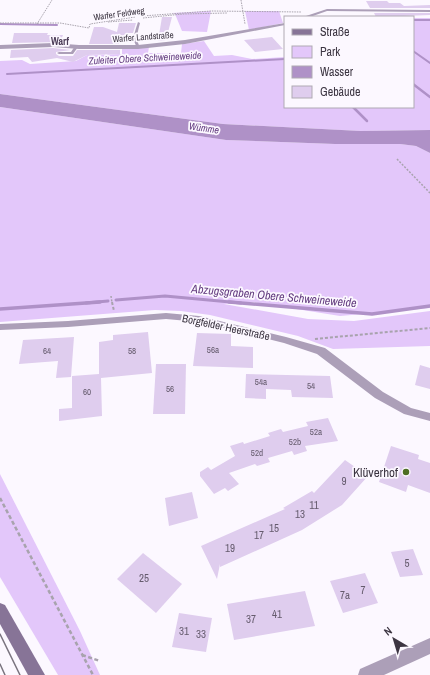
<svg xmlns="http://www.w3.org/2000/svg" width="430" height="675" font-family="'Archivo Narrow',sans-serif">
<rect width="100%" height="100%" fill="#fcf8ff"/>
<g fill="#e3c7fa">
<polygon points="211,11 207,32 182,31 175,14 172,13"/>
<polygon points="245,11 279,11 283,23 249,30"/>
<polygon points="413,18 430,18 430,130 361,131 223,124 0,94 0,61 22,60 30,64 76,61 87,55 122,54 122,49 149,47 148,53 181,53 182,44 204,41 214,56 232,55 252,59 285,57 285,107 413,107"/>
<polygon points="0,107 226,140 335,144 400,144 416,146 430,153 430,308 340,316 253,302 224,304 308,319 354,321 430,311 430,346 333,349 298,336 210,315 181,311 155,310 0,322"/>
<polygon points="0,474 80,631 100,675 58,675 0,577"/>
</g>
<polygon fill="#af91c7" points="0,94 223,124 361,131 430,130 430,153 416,146 400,144 335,144 226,140 0,107"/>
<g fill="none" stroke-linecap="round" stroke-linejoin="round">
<g stroke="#af91c7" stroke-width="2">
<polyline points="413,20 430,20"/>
<polyline points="0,24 57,25"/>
<polyline points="413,51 430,63"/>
<polyline points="7,74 285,59"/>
</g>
<g stroke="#af91c7" stroke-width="2.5">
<polyline points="413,84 430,97"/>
<polyline points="353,107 367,121"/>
</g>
<g stroke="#af91c7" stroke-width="3">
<polyline points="116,300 165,296 241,303"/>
<polyline points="86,303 108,301"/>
</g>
<g stroke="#af91c7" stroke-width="3.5">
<polyline points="229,302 372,314 430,306"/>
<polyline points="0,309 100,302"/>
</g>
</g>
<g fill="#dfcdee">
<polygon points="366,1 387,1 389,3 400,3 404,6 430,5 430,8 370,8"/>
<polygon points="374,13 430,13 430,15 376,17"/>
<polygon points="162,17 172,17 166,40 158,41"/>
<polygon points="119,23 136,23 133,33 128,33 128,38 119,38 119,44 89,44 94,27 103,27 117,32"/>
<polygon points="14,33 48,33 47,35 63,35 60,42 12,43"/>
<polygon points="272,37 283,49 255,52 244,40"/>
<polygon points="53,48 71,50 56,52 56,54 59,56 73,56 77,50 120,50 120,54 87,55 73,62 57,58 32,62 28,57 10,58 11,50"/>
<polygon points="148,332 152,373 101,378 102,416 59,421 59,409 72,408 72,376 99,374 99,342 113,340 113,335"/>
<polygon points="197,333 231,334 231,346 253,347 253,368 193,366"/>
<polygon points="74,337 71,377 56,378 58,361 19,364 23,340"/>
<polygon points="156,364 186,364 185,414 153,414"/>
<polygon points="420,365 430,368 430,389 415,385"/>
<polygon points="246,374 330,376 333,398 292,397 291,390 266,389 266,399 245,398"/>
<polygon points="328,418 338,441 305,446 307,451 294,455 292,451 268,458 270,462 257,466 255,464 229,473 239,484 228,491 225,488 214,494 200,476 200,472 208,467 211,470 235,456 230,446 243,442 244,444 270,436 268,433 281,429 283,432 308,426 306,422"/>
<polygon points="391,446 419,455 418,459 430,463 430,493 408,485 406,492 379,482"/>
<polygon points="345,460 368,476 342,505 302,530 220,567 220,564 217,579 201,546 285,509 283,508 312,491 314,493"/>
<polygon points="192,492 198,518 169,526 165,498"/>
<polygon points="413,549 423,575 400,577 391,552"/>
<polygon points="143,553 182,584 156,613 117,579"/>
<polygon points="365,573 378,603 343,613 330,581"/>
<polygon points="305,591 315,626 234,640 227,604"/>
<polygon points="179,613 212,618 206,652 172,647"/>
</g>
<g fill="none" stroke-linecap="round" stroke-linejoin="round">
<g stroke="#a8a3ad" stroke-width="1" stroke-dasharray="1.5 1" stroke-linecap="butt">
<polyline points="241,0 245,24"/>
<polyline points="142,16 211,11 301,12"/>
<polyline points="143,18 183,14 227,13"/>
<polyline points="108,22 133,20"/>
<polyline points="0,23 60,23 89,28 90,24 135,17"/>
<polyline points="37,24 52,0"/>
</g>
<g stroke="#a8a3ad" stroke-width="1.5" stroke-dasharray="2 1.5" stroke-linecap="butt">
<polyline points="397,159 430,193"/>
<polyline points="111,296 112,303"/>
</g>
<g stroke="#a8a3ad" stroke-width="2" stroke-dasharray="3 2" stroke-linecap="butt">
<polyline points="112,302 114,311"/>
<polyline points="315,339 430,328"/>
</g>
<g stroke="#a8a3ad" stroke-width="2.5" stroke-dasharray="4 2.5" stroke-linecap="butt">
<polyline points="0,498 93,675"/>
<polyline points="82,655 100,661"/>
</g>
<g fill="#ac9fb8" fill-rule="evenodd">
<path d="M138,22l2,1c-2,8 -5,16 0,24l-2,1c-7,-7 -3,-17 0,-26z"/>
<polygon points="75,46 78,47 73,54 59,54 57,53 59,52 71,52"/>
</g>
<g fill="#ac9fb8" fill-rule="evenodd">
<polygon points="327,9 430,10 430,12 327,11 310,17 303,17"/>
<polygon points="285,23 285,25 185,44 138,49 79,49 53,47 0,49 0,45 53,43 79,45 138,45 185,40"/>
<polygon points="166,313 199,316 286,337 325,348 383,392 411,408 430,413 430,421 404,414 375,398 317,354 284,343 199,322 166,319 68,327 0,330 0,324 68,321"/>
<polygon points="430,638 430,654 384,675 358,675 360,669"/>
</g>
<polygon fill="#877497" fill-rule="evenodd" points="0,603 5,605 45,675 28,675 0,624"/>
<g stroke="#7a747f" stroke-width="1.5">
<polyline points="0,634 20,675"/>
<polyline points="0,664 5,675"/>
</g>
</g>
<circle fill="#4d6d23" stroke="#fcf8ff" stroke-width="1.5" cx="406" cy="472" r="4"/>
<g text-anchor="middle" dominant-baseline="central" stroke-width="3.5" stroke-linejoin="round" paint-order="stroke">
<g font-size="9" fill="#3c3542" stroke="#fcf8ff">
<text transform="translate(119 14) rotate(-8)">Warfer Feldweg</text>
<text transform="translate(143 37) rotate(-4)">Warfer Landstraße</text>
</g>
<g font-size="9" fill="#655b6d">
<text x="213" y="350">56a</text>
<text x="47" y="351">64</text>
<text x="132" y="351">58</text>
<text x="261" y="382">54a</text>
<text x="311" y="386">54</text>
<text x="170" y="389">56</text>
<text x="87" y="392">60</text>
<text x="316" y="432">52a</text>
<text x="295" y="442">52b</text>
<text x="257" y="453">52d</text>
</g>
<g font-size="10" font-weight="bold" fill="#4c3d58" stroke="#fcf8ff">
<text x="60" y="41">Warf</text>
</g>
<g font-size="10" font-style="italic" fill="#643d80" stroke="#fcf8ff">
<text transform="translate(145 58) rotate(-3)">Zuleiter Obere Schweineweide</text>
<text transform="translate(204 128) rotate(8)">Wümme</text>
</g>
<g font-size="11" fill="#3c3542" stroke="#fcf8ff">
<text transform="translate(226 327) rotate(12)">Borgfelder Heerstraße</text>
</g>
<g font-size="11" fill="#655b6d">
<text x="344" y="481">9</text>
<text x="314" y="505">11</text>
<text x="300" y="514">13</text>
<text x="274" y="528">15</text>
<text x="259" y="535">17</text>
<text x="230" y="548">19</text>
<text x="407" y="563">5</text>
<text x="144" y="578">25</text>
<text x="363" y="590">7</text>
<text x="345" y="595">7a</text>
<text x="277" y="614">41</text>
<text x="251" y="619">37</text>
<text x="184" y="631">31</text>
<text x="201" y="634">33</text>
</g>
<g font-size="12" font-style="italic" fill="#643d80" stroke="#fcf8ff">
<text transform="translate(274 296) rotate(5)">Abzugsgraben Obere Schweineweide</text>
</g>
<g font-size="13" fill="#3c3542" stroke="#fcf8ff" text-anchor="end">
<text x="398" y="472">Klüverhof</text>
</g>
</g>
<rect x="284" y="16" width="130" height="92" fill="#fcf8ff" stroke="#afaab3"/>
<rect x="292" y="29" width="20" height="6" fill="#877497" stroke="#afaab3"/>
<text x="320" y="36" font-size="12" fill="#3c3542">Straße</text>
<rect x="292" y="46" width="20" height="12" fill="#e3c7fa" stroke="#afaab3"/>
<text x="320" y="56" font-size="12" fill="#3c3542">Park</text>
<rect x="292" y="66" width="20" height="12" fill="#af91c7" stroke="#afaab3"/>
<text x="320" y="76" font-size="12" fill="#3c3542">Wasser</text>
<rect x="292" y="86" width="20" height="12" fill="#dfcdee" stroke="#afaab3"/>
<text x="320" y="96" font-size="12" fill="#3c3542">Gebäude</text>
<g transform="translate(394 639) rotate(322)" stroke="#fcf8ff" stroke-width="3" paint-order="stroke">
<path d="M0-3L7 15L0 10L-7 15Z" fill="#3c3542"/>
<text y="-6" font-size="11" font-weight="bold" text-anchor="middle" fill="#3c3542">N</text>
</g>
</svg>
